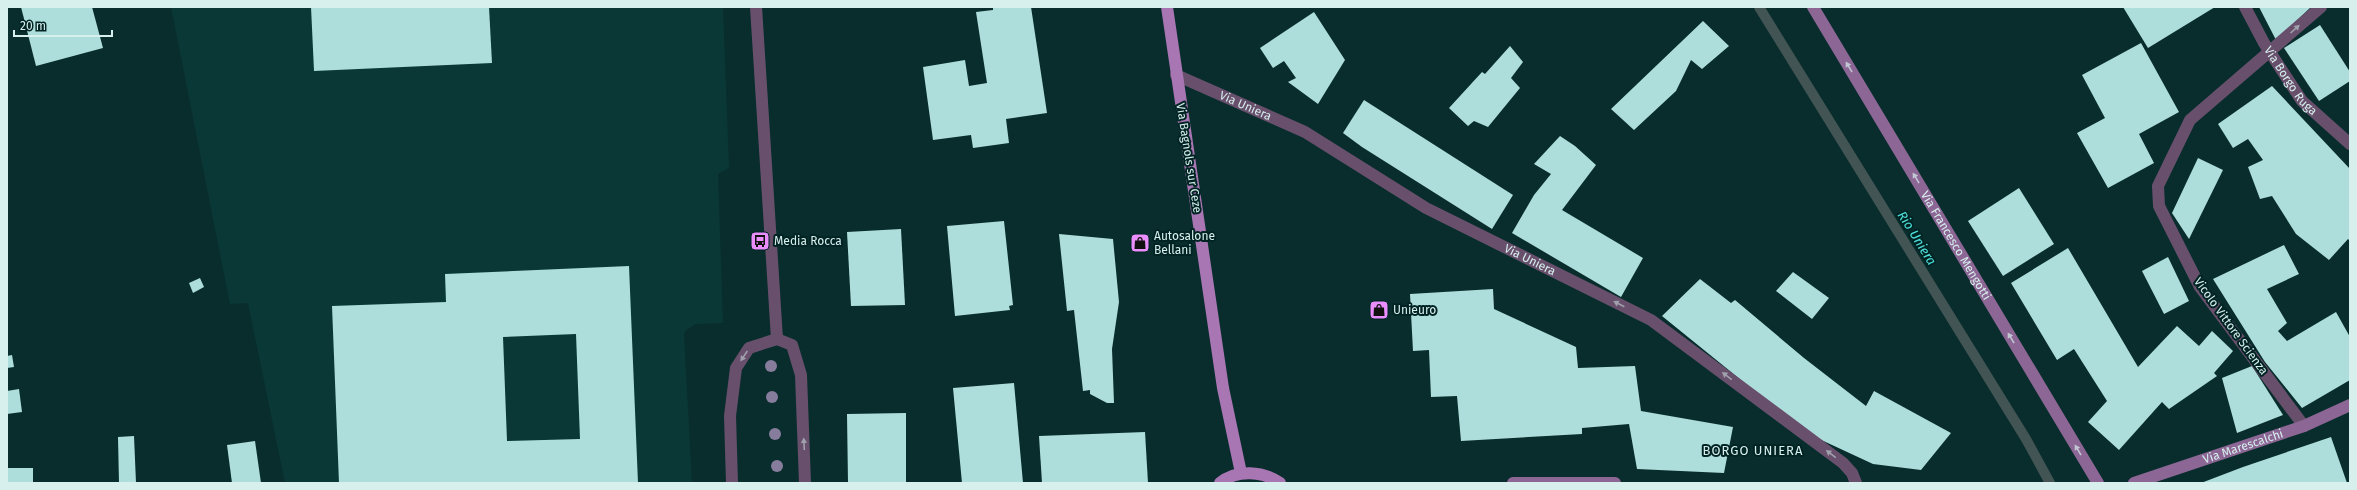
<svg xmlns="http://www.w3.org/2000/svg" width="2357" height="490" font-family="'Fira Sans',sans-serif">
<rect width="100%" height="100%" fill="#092d2d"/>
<polygon fill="#0a3837" points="171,7 723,7 729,168 718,174 723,323 696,324 686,330 684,334 692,483 285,483 248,303 230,304"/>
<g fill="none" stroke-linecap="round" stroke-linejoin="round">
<polyline stroke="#425453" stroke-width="10" points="1759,7 2026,439 2050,483"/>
</g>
<g fill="#aededc" fill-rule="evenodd">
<polygon points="21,7 92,7 103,48 36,66"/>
<polygon points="311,7 489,7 492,63 314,71"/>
<polygon points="993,7 1031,7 1047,113 1006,119 1009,143 973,148 971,135 933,140 923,67 965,60 969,86 987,83 976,12 993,10"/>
<polygon points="2123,7 2215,7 2148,48"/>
<polygon points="2259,7 2311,7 2276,40"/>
<polygon points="1314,12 1345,60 1318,104 1288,82 1296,78 1284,61 1273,68 1260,48"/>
<polygon points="1703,21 1729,46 1702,69 1691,60 1676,91 1634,130 1611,109"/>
<polygon points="2320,25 2350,72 2350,81 2319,101 2284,48"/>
<polygon points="2141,43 2179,112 2139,134 2154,163 2108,188 2077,133 2105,118 2082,75"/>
<polygon points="1510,46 1523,62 1511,78 1520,88 1488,127 1474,121 1468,126 1449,108 1482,72 1485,74"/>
<polygon points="2272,86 2350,169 2350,241 2348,239 2329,260 2296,234 2272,196 2260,199 2248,167 2263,160 2248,139 2233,148 2218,124"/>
<polygon points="1364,100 1513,195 1492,229 1362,147 1343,133"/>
<polygon points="1560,136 1575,146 1596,165 1562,210 1643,258 1621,297 1512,233 1534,195 1551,174 1534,164"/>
<polygon points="2198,158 2223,170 2189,239 2172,213"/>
<polygon points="2019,188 2054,244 2003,276 1968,221"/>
<polygon points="1004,221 1013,305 1009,306 1010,310 955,316 947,226"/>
<polygon points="901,229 905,305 851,306 847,232"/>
<polygon points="1059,234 1113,239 1119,302 1112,349 1114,403 1107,403 1090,394 1090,390 1083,391 1074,310 1067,311"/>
<polygon points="2284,245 2299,274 2267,289 2287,323 2278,331 2287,341 2336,312 2350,337 2350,380 2302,408 2265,362 2213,279"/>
<polygon points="2068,248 2138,367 2177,326 2199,346 2212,331 2233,351 2214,373 2217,376 2169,409 2162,402 2119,450 2088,422 2107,401 2074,349 2057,360 2011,283"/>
<polygon points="2168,257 2189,301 2164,314 2142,271"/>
<path d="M629,266l9,217h-299l-7,-177 114,-4 -1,-28zM576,334l4,105 -73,2 -4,-104z"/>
<polygon points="1793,272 1829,298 1812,319 1776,291"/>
<polygon points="200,278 204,287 193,293 189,283"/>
<polygon points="1700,279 1731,303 1735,300 1804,358 1866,406 1874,391 1951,433 1921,470 1873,464 1817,438 1767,401 1662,316"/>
<polygon points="1493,289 1494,309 1576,347 1578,368 1635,366 1641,411 1733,427 1724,473 1637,469 1629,424 1582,428 1582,434 1461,441 1457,396 1431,397 1429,350 1413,351 1410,294"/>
<polygon points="12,355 14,367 7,368 7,356"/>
<polygon points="2252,366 2283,415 2237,433 2222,378"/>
<polygon points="1014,383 1023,483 962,483 953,388"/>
<polygon points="19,389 22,412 7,414 7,391"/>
<polygon points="906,413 906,483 848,483 847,414"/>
<polygon points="1145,432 1148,483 1042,483 1039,436"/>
<polygon points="134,436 136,483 119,483 118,437"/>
<polygon points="2331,437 2347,483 2201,483 2243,467"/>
<polygon points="255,441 261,483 232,483 227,445"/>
<rect x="7" y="468" width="26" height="15"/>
</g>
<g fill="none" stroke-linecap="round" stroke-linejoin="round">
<g stroke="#68506d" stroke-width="12">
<polyline points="756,7 777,339"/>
<polyline points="732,483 730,416 736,368 749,348 777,339 792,345 801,375 805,483"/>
</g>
<g stroke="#68506d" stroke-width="12">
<path id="s1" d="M2245,7l19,36 38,58 48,43"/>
<path id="s2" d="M1176,75l129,57 121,76 225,112 192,143 9,10 4,10"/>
<polyline points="2304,426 2200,287 2159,206 2158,186 2190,120 2321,7"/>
</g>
<g stroke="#8c6694" stroke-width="12">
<path id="s3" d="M1813,7l285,476"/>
<polyline points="1513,483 1615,483"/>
<path id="s4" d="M2134,483l170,-57 46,-21"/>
</g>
<g stroke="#a876b2" stroke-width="12">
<polyline points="1167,7 1223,388 1241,473"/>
<path d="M1220,483c17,-14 43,-12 60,0"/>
</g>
</g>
<g fill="#867d9c">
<circle cx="771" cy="366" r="6"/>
<circle cx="772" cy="397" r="6"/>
<circle cx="775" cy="434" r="6"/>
<circle cx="777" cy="466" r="6"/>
</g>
<defs><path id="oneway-solid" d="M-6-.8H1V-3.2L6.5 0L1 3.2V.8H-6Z"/></defs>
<g fill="#a0a0ad">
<use href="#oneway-solid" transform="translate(2295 29) rotate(-42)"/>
<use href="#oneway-solid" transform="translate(1619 304) rotate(-153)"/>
<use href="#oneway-solid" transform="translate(744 356) rotate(124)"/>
<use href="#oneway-solid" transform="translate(1727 376) rotate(-143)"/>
<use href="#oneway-solid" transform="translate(804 444) rotate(-93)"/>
<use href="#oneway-solid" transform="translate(1831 454) rotate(-143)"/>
</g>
<g fill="#c0c6d2">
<use href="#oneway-solid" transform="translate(1849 67) rotate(-121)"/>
<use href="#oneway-solid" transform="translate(1916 178) rotate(-121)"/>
<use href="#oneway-solid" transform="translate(2011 338) rotate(-121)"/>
<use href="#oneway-solid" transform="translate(2078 450) rotate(-121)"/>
</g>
<defs>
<symbol id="bus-square" viewBox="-11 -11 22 22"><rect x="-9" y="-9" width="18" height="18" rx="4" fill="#ea8dfd" stroke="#002323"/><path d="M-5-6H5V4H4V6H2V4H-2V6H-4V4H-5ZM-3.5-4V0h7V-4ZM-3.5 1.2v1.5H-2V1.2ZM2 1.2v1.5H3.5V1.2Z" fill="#111"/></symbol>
<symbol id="shop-square" viewBox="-11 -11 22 22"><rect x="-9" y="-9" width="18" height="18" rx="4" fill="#ea8dfd" stroke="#002323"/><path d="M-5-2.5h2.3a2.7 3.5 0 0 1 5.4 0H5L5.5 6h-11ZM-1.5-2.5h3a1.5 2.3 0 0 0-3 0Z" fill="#111"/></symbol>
</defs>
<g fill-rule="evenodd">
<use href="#bus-square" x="749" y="230" width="22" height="22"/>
<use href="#shop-square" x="1129" y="232" width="22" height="22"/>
<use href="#shop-square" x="1368" y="299" width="22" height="22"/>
</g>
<g text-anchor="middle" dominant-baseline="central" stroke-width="4" stroke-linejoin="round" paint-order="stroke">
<g font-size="12" fill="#d7efed" stroke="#002323">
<text stroke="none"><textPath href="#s1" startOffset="87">Via Borgo Ruga</textPath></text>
<text stroke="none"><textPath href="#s2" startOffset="76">Via Uniera</textPath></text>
<text transform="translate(1189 158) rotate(81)">Via Bagnols sur Ceze</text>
<text stroke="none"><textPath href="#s3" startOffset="278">Via Francesco Mengotti</textPath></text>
<text stroke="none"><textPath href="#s2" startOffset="400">Via Uniera</textPath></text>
<text transform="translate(2231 326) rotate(54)">Vicolo Vittore Scienza</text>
<text stroke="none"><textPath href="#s4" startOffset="115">Via Marescalchi</textPath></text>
</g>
<g font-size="12" fill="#d7efed" stroke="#002323" text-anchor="start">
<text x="1154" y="236">Autosalone<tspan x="1154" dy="14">Bellani</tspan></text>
<text x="774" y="241">Media Rocca</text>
<text x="1393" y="310">Unieuro</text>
</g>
<g font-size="13" font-style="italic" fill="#4fe1dd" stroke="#002323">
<text transform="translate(1917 238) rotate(58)">Rio Uniera</text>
</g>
<g font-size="13" letter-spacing="1" fill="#d7efed" stroke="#002323">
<text x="1753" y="450">BORGO UNIERA</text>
</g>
</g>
<rect width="2357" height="490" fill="none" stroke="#d7efed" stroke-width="16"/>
<path d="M14 30v6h98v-6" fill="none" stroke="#d7efed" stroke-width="2"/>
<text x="20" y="30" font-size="12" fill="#d7efed" stroke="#002323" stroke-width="3" paint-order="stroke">20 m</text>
</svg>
